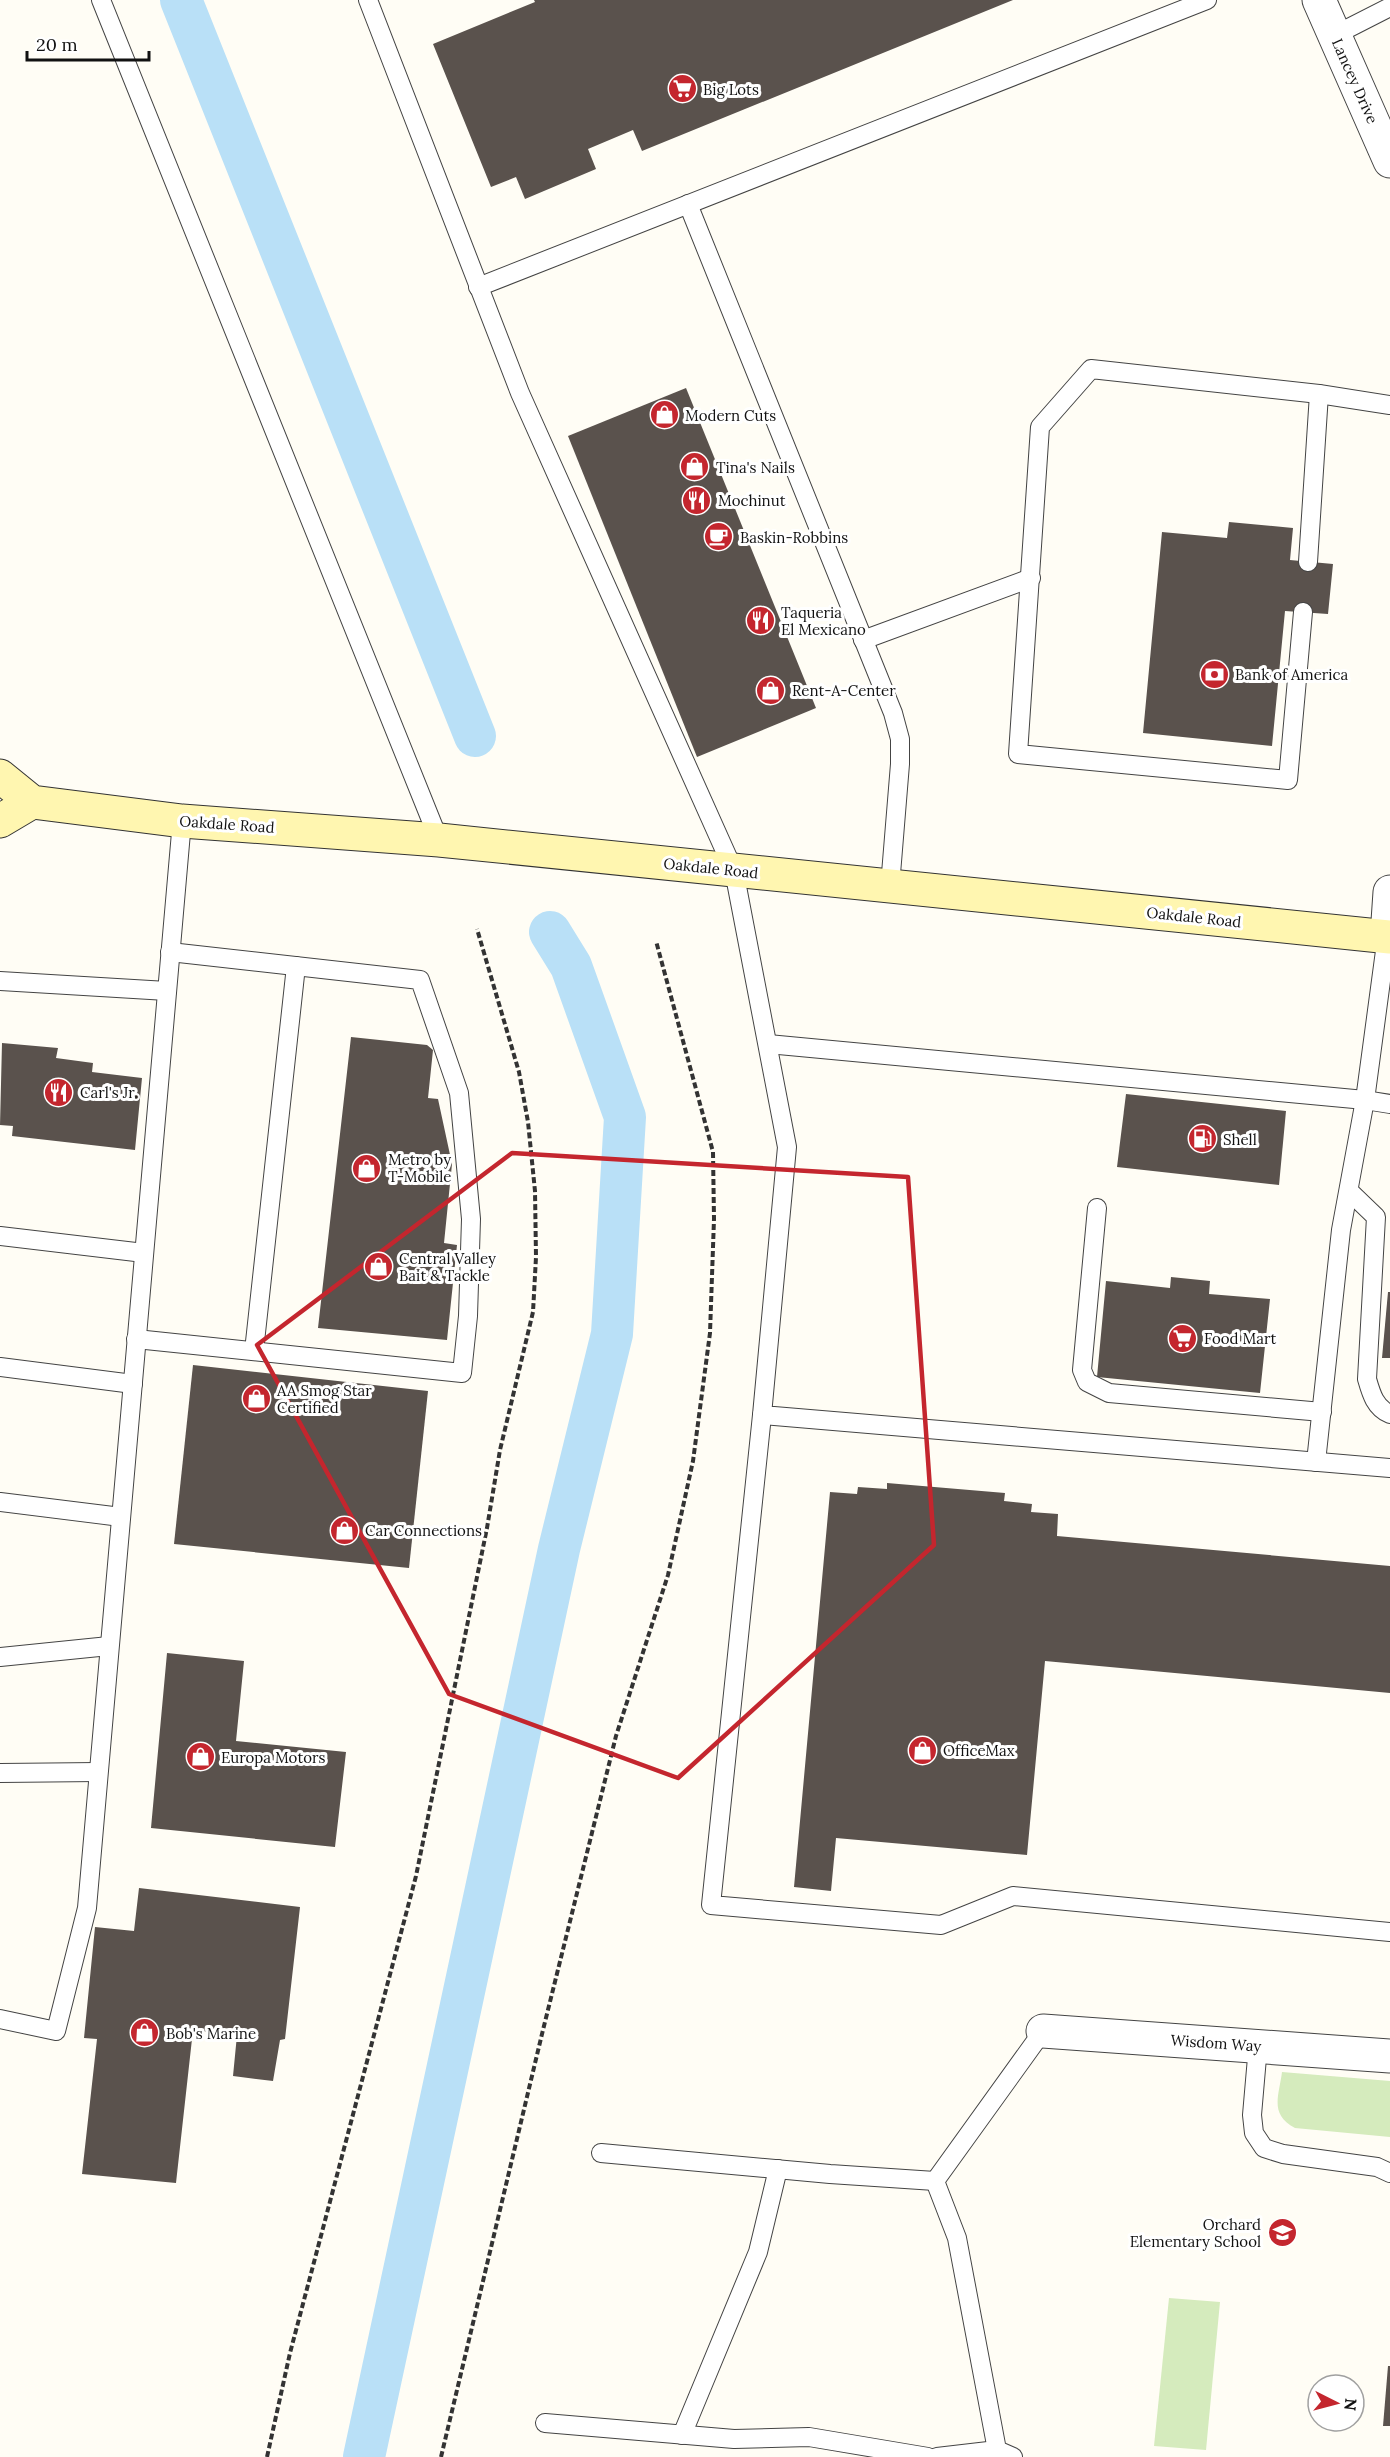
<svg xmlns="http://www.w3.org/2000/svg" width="1390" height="2457" font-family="Lora,serif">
<rect width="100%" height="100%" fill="#fffdf5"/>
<g fill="#d5ebbd">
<path d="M1282,2072l108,9v56l-95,-9c-26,-14 -16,-32 -13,-56z"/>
<polygon points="1169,2298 1220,2302 1206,2450 1154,2446"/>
</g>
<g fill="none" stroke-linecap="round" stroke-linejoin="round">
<g stroke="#b9e0f7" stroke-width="42">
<polyline points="181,0 475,736"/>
<polyline points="364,2457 559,1549 612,1334 625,1117 571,966 550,932"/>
</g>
</g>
<g fill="#5a524d">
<polygon points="534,0 1013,0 642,151 633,130 588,149 596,169 525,199 516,177 491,187 433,44 535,2"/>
<polygon points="686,388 816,708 697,757 568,436"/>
<polygon points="1229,522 1293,528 1290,560 1333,564 1328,614 1285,611 1272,746 1143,733 1162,532 1227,538"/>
<polygon points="351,1037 427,1045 433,1050 428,1098 438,1099 452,1164 444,1243 457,1245 447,1340 318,1328"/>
<polygon points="2,1043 58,1048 56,1058 93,1063 92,1072 142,1078 135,1150 12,1136 13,1126 0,1125"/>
<polygon points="1126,1094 1286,1111 1279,1185 1117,1167"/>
<polygon points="1171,1277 1210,1281 1209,1294 1270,1299 1260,1393 1097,1377 1106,1281 1170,1288"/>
<polygon points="1388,1292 1390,1292 1390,1358 1382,1358"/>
<polygon points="193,1365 428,1391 409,1568 174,1544"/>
<polygon points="887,1483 1005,1493 1004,1501 1032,1504 1031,1512 1058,1514 1057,1536 1390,1566 1390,1693 1045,1661 1027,1855 836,1838 831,1891 794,1887 830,1492 857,1494 858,1487 887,1489"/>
<polygon points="167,1653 244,1661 236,1741 346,1752 335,1847 151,1828"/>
<polygon points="139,1888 300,1907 285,2039 280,2040 273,2081 233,2076 237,2035 193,2030 176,2183 82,2174 97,2039 84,2038 95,1927 134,1931"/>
<polygon points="1388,2366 1390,2366 1390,2426 1383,2426"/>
</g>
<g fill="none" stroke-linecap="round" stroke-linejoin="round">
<defs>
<g id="lane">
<polyline points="101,0 439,840"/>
<polyline points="368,0 520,393 734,871 787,1147 762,1415 1390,1468"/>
<polyline points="1335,35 1390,7"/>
<polyline points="688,204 893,713 900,739 900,764 890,886"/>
<polyline points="478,287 1207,0"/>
<polyline points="1308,562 1319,394"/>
<polyline points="1303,612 1288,780 1018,754 1040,427 1091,369 1319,394 1390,405"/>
<polyline points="863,640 1031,578"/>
<polyline points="0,981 167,991"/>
<polyline points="768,1044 1365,1100 1390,1104"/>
<path d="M1349,1191l27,26 -9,162c4,14 8,29 23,35"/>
<polyline points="1097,1208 1082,1370 1087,1382 1109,1393 1322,1412"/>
<polyline points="0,1236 144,1253"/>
<polyline points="136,1339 462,1373 468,1316 471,1219 459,1093 420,980 170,952"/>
<polyline points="254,1351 296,966"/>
<polyline points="0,1367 133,1384"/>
<polyline points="762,1415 711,1905 941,1925 1013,1896 1390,1932"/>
<polyline points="1316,1462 1341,1230 1365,1100 1387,936"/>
<polyline points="0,1502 121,1517"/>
<polyline points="0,1657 109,1646"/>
<polyline points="0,1773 98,1772"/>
<polyline points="0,2019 56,2031 87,1908 182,821"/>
<polyline points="1258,2046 1252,2115 1254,2133 1264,2148 1283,2154 1377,2167 1390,2173"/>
<polyline points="601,2153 830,2174 935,2181"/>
<polyline points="545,2423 734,2439 809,2437 928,2457"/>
<polyline points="682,2435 758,2252 778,2169"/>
<polyline points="937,2457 997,2450"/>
<polyline points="1013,2457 997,2450 957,2238 935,2181 1043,2031"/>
</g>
<g id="street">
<polyline points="1319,0 1390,161"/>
<polyline points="1387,936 1390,892"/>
<polyline points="1043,2031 1390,2056"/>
</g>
<g id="secondary">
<polyline points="0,776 32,802 182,821 439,840 1390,937"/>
<polyline points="0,821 32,802"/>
</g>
</defs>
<use href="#lane" stroke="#444" stroke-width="20"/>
<use href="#street" stroke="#444" stroke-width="35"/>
<use href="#secondary" stroke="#333" stroke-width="35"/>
<g stroke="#333" stroke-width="4" stroke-dasharray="6 3" stroke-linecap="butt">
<polyline points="267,2457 290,2353 416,1876 487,1528 500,1450 533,1312 536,1257 535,1191 528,1122 519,1072 477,929"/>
<polyline points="441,2457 542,2034 616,1736 668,1575 693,1461 710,1333 714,1219 713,1152 656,941"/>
</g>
<use href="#lane" stroke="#fff" stroke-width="18"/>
<use href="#street" stroke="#fff" stroke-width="33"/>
<use href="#secondary" stroke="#fff6b0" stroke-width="33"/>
</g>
<path fill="none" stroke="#c4262e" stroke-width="4.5" stroke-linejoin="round" d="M512,1153l396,24 26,368 -256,233 -229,-84 -192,-349z"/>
<defs>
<symbol id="supermarket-disc" viewBox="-11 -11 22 22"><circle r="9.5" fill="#c4262e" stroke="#fff"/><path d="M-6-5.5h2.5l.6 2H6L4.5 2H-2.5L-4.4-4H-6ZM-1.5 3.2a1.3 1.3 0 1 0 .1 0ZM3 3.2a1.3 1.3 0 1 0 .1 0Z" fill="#fff"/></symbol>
<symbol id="shop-disc" viewBox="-11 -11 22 22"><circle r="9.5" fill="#c4262e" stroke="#fff"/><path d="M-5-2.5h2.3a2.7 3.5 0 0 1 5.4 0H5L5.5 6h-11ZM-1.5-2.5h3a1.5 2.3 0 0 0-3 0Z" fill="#fff"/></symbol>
<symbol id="restaurant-disc" viewBox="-11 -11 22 22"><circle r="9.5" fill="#c4262e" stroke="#fff"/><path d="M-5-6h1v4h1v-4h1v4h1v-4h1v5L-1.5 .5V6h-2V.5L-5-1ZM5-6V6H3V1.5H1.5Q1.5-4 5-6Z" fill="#fff"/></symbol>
<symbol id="cafe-disc" viewBox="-11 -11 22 22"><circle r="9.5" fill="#c4262e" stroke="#fff"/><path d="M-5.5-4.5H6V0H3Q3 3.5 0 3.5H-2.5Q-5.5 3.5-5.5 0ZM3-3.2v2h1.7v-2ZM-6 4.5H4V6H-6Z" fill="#fff"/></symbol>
<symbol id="bank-disc" viewBox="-11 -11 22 22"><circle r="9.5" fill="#c4262e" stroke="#fff"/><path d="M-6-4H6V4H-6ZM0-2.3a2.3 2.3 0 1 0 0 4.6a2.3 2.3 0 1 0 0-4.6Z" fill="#fff"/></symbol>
<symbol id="fuel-disc" viewBox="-11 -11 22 22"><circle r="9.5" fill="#c4262e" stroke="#fff"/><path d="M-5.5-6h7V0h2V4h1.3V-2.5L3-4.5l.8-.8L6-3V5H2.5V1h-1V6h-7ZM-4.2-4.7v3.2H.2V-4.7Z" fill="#fff"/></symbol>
<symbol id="school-disc" viewBox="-11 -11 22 22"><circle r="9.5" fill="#c4262e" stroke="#fff"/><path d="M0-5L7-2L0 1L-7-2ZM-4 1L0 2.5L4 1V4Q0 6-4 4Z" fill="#fff"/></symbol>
</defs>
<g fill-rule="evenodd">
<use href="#supermarket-disc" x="666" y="72" width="33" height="33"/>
<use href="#shop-disc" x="648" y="398" width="33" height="33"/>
<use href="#shop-disc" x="678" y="450" width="33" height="33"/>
<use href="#restaurant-disc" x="680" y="484" width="33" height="33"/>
<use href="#cafe-disc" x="702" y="520" width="33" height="33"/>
<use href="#restaurant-disc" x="744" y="604" width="33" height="33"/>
<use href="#bank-disc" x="1198" y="658" width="33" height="33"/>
<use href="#shop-disc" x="754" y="674" width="33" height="33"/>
<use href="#restaurant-disc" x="42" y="1076" width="33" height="33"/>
<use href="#fuel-disc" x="1186" y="1122" width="33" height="33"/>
<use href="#shop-disc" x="350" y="1152" width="33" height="33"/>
<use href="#shop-disc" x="362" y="1250" width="33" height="33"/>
<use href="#supermarket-disc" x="1166" y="1322" width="33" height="33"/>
<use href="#shop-disc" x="240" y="1382" width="33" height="33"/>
<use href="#shop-disc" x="328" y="1514" width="33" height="33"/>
<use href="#shop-disc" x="906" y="1734" width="33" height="33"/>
<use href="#shop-disc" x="184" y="1740" width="33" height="33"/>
<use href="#shop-disc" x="128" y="2016" width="33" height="33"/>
<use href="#school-disc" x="1266" y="2216" width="33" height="33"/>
</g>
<g text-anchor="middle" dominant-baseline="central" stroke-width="6" stroke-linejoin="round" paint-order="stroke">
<g font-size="15" fill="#111" stroke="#fff">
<text transform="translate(1355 81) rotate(66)">Lancey Drive</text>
<text transform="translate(227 824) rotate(4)">Oakdale Road</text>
<text transform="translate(711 868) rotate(6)">Oakdale Road</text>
<text transform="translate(1194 917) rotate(6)">Oakdale Road</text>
<text transform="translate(1216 2043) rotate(4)">Wisdom Way</text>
</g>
<g font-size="15" fill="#111" stroke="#fff" text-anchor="start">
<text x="703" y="89">Big Lots</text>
<text x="685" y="415">Modern Cuts</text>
<text x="716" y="467">Tina's Nails</text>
<text x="718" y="500">Mochinut</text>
<text x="740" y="537">Baskin-Robbins</text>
<text x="781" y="612">Taqueria<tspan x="781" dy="17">El Mexicano</tspan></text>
<text x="1235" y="674">Bank of America</text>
<text x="792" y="690">Rent-A-Center</text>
<text x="80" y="1092">Carl's Jr.</text>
<text x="1223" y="1139">Shell</text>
<text x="388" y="1159">Metro by<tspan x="388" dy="17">T-Mobile</tspan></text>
<text x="399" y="1258">Central Valley<tspan x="399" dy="17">Bait &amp; Tackle</tspan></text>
<text x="1204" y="1338">Food Mart</text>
<text x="277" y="1390">AA Smog Star<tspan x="277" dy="17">Certified</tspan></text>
<text x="365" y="1530">Car Connections</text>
<text x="943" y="1750">OfficeMax</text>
<text x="221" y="1757">Europa Motors</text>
<text x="166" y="2033">Bob's Marine</text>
<text x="1261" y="2224" text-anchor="end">Orchard<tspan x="1261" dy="17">Elementary School</tspan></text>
</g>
</g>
<g transform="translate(1336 2403) rotate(96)"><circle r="28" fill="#ffffff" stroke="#a0a0a0" stroke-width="1.5"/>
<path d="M0-4.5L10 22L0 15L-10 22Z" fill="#c4262e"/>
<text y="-9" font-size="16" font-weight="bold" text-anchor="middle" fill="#111111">N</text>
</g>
<path d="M27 51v9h122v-9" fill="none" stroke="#111111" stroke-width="3"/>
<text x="36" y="51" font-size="18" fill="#111111" stroke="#ffffff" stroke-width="4.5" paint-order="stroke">20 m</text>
</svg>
